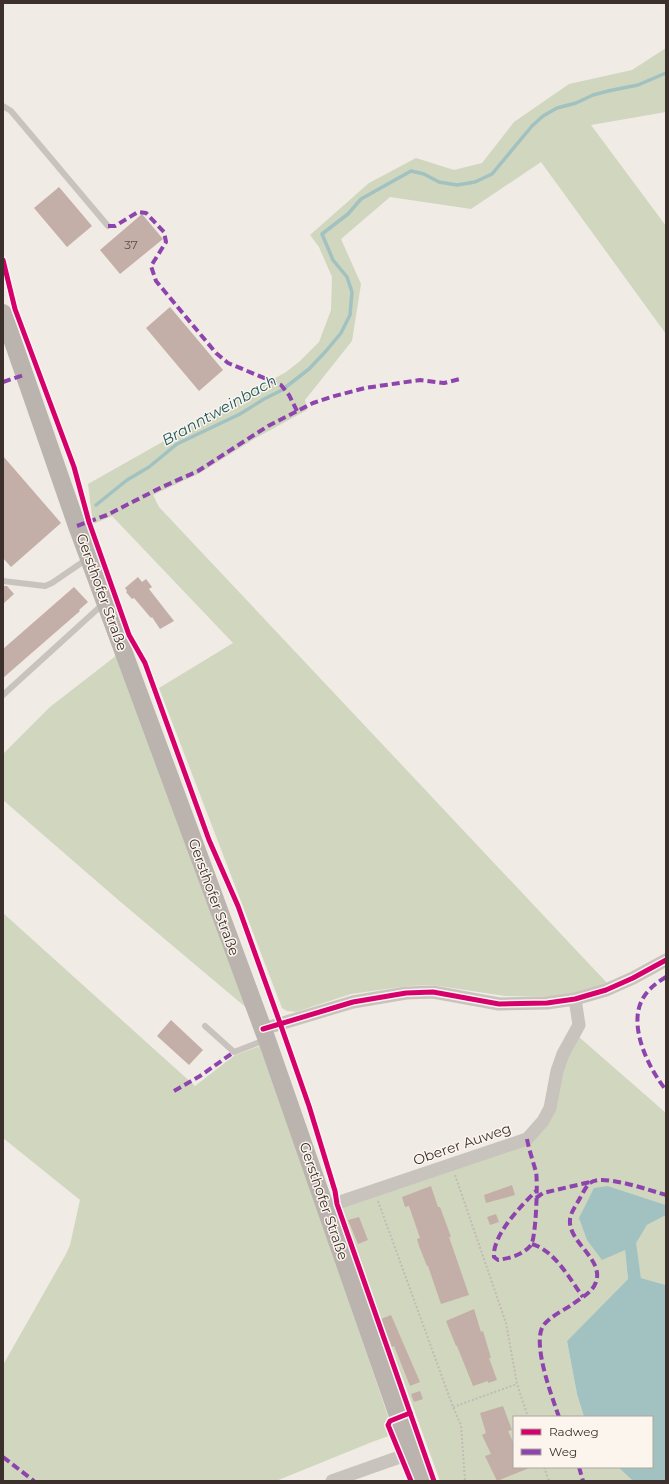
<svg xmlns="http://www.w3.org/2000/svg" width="669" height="1484" font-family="Montserrat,sans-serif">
<rect width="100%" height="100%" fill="#f0ebe5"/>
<g fill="#d1d6bf">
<polygon points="666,48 666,112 591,125 666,226 666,334 541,162 471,209 390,197 341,239 361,284 352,341 305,400 307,410 254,439 200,473 153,495 159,507 608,984 593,989 553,997 505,996 432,985 408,986 351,994 296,1012 287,1011 282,1008 159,688 233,643 112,516 93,524 88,484 286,372 300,361 319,342 331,310 332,277 319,247 310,235 369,183 416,158 454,170 482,163 514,122 569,84 632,70"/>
<polygon points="117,655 249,1010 116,898 3,800 3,754 50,707"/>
<polygon points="3,913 195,1086 235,1055 260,1046 318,1210 394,1434 372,1442 276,1481 3,1481 3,1365 66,1254 70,1245 80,1200 3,1138"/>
<polygon points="579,1037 666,1113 666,1205 608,1186 625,1250 628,1279 567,1341 577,1394 584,1417 514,1417 514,1467 618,1467 633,1481 440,1481 340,1206 533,1137 560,1070"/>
<polygon points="666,1215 666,1285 641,1278 635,1243 647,1225"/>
</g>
<polygon fill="#a1c2c1" points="608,1186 666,1205 666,1215 647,1225 636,1243 641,1278 666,1285 666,1481 633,1481 618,1467 652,1467 652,1417 584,1417 577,1394 567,1341 628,1279 625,1250 602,1260 587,1240 579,1218 594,1188"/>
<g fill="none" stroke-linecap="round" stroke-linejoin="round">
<polyline stroke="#a1c2c1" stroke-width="3.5" points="96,505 127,480 149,467 177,444 240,414 264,399 282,390 309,369 326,351 341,333 350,315 352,292 347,277 333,260 322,234 348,214 361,199 411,171 424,174 439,182 457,185 475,182 492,174 532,126 543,116 557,108 576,103 593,95 608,91 638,85 666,73"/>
</g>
<g fill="#c3afa7">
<polygon points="59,187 92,226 67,247 34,208"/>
<polygon points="142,214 163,239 120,274 100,250"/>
<polygon points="170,307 223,370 199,391 146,328"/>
<polygon points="3,456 61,523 11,567 3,558"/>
<polygon points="138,577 142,582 146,579 152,587 149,589 174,621 160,629 152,617 151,618 134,598 132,599 126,592 127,591 125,588"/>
<polygon points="3,586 7,586 14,594 3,604"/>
<polygon points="74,587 88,602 79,610 80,611 3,678 3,649"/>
<polygon points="171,1020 203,1050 189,1065 157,1036"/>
<polygon points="512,1185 515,1195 486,1203 484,1195"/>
<polygon points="431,1186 438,1207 440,1207 451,1237 449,1237 469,1295 441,1304 428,1266 427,1266 419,1246 417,1239 420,1238 409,1206 405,1207 402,1197"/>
<polygon points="496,1214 499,1222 490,1225 487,1217"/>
<polygon points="359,1217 368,1240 358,1244 348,1220"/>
<polygon points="474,1309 481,1332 483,1331 491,1358 489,1358 497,1380 488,1383 488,1381 473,1386 457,1346 456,1346 446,1321"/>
<polygon points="391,1315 420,1382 410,1386 394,1346 392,1347 381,1319"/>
<polygon points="420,1391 423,1399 414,1402 411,1394"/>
<polygon points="503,1406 512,1430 508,1431 514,1444 514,1467 532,1467 497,1481 485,1456 491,1454 482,1435 486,1433 480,1413"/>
</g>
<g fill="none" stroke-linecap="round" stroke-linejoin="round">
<g stroke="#c2bbb6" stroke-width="2" stroke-dasharray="2 2" stroke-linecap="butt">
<polyline points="455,1175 506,1323 517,1384 528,1417"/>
<polyline points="378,1201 453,1407 461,1425 465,1481"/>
<polyline points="453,1407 517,1384"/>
<polyline points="544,1467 549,1481"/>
</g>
<g stroke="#c9c3be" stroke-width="6">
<polyline points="3,106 11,111 108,226"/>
<polyline points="3,581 45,586 52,583 87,559"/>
<polyline points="3,695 103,604"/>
<polyline points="205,1026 234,1052 265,1040"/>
</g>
<g stroke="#c9c3be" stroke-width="13">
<polyline points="263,1029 353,1002 406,993 433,992 499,1004 547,1003 575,999 606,990 633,978 666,960"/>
<polyline points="326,1208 343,1201 527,1139 543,1121 550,1108 557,1071 563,1054 579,1025 575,999"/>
<polyline points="332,1481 411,1453"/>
</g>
<polyline stroke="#bab3ae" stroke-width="18" points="3,313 77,526 267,1040 411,1453 422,1481"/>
<g stroke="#8e44ad" stroke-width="4" stroke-dasharray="8 4" stroke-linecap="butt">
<polyline points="108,226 115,226 138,212 146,213 164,232 166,242 151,266 156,281 216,353 228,363 281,385 289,395 297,411"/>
<polyline points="3,382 24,375"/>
<polyline points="77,526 107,515 162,487 198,471 268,426 313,403 331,397 365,388 420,380 444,383 460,379"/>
<path d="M666,977c-10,6 -19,13 -24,23 -14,27 7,69 24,90"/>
<polyline points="174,1091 200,1076 234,1052"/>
<path d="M527,1139c2,11 6,22 9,33 2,9 0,66 -5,73 -8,10 -21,13 -33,15l-4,-3c-2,-22 28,-52 43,-67"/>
<polyline points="536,1198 543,1193 590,1182"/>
<path d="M532,1244c23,7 37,34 51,53"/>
<path d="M559,1417c-7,-20 -27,-73 -16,-91 6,-9 21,-16 30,-22 9,-7 19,-11 23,-22 8,-23 -28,-40 -26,-62 0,-7 7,-16 10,-22 3,-5 6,-12 10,-15 12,-10 61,8 76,12"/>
<polyline points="3,1457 34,1481"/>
<polyline points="579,1467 583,1481"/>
</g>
<defs>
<g id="cycleway">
<polyline points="3,260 15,309 74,467 89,522 129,635 145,663 209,840 238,906 280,1023 309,1106 335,1191 337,1204 434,1481"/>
<polyline points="263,1029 353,1002 406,993 433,992 499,1004 547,1003 575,999 606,990 633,978 666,960"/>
<polyline points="410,1413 390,1421 388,1425 411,1481"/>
</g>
</defs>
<use href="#cycleway" stroke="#fbf5ee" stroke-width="8"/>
<use href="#cycleway" stroke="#d6006c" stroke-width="5"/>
</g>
<g text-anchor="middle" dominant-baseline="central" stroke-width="3" stroke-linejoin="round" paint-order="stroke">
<g font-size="12" fill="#5d504a">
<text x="131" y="244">37</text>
</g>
<g font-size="14" fill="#3b302b" stroke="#fbf5ee">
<text transform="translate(102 592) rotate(70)">Gersthofer Straße</text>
<text transform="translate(214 897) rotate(70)">Gersthofer Straße</text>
<text transform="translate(462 1144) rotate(-19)">Oberer Auweg</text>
<text transform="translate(324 1201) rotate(71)">Gersthofer Straße</text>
</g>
<g font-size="15" font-style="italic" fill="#1f5a5e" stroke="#fbf5ee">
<text transform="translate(219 410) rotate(-29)">Branntweinbach</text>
</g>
</g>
<rect width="669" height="1484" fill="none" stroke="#3b302b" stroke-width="8"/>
<rect x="513" y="1416" width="140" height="52" fill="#fbf5ee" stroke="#aea6a0"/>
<rect x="521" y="1429" width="20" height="6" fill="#d6006c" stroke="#aea6a0"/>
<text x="549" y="1436" font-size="12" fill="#3b302b">Radweg</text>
<rect x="521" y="1449" width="20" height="6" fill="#8e44ad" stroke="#aea6a0"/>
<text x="549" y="1456" font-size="12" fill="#3b302b">Weg</text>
</svg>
